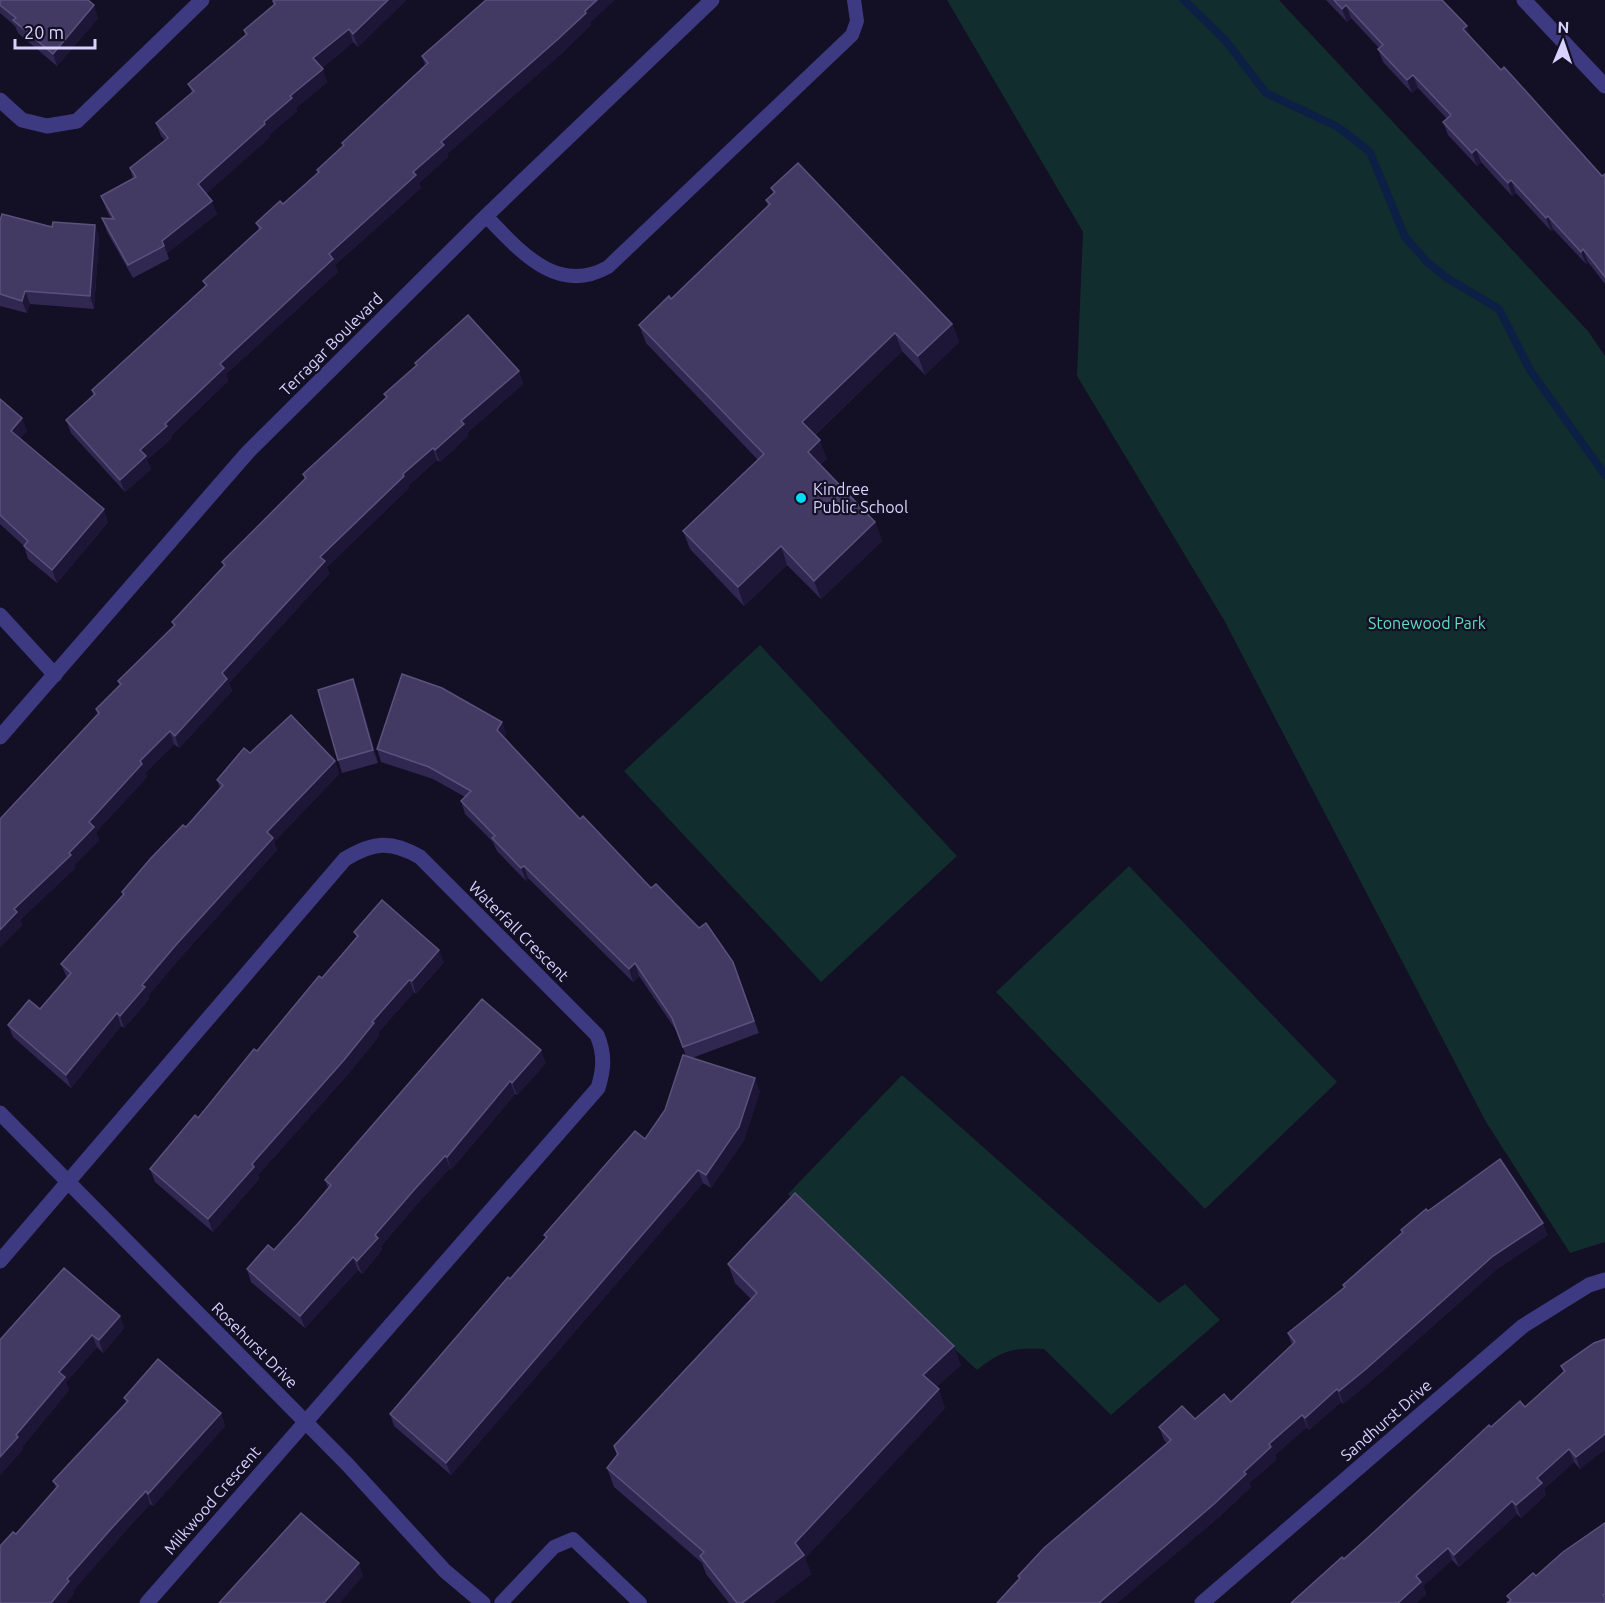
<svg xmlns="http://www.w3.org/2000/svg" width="1605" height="1603" font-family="Ubuntu,sans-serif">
<rect width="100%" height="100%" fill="#130f24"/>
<g fill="#122d2d">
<polygon points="947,0 1279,0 1588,331 1605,356 1605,1242 1570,1253 1486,1122 1224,620 1077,376 1083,232"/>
<polygon points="760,645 957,856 821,982 624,771"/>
<polygon points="1129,866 1337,1082 1205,1209 996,992"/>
<path d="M902,1075l257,228 26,-19 35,36 -109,95 -67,-66c-33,-1 -41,1 -67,21l-189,-176z"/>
</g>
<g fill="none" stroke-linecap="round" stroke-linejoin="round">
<polyline stroke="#0c2045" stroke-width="8" points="1184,0 1225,40 1266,93 1338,127 1370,152 1405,237 1428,263 1447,278 1499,309 1530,370 1605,475"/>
<g stroke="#3e3a82" stroke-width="14">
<path d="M486,216c33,34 71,80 122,51l244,-232 5,-14 -3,-21"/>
<polyline points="501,1603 554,1547 573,1539 640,1603"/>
</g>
<g stroke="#3e3a82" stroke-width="15">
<polyline points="1524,0 1605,86"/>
<polyline points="0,100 22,120 47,126 77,121 202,0"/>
<polyline points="0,615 55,675"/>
<path d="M0,1261l345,-402c28,-17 46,-19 75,-2l177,178c8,19 7,34 1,53l-451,515"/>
<polyline points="1202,1603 1523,1326 1589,1285 1605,1280"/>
</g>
<g stroke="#3e3a82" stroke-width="15">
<polyline points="0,737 248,452 486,216 712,0"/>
<polyline points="0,1113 347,1464 445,1571 483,1603"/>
</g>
</g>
<g fill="#312851">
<polygon points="0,0 98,18 57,66 18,33 15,26 0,13"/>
<polygon points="274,0 406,0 358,47 353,42 322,68 327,82 296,108 297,111 269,135 270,137 206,194 217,214 167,253 169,259 133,278 107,232 102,218 111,219 106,209 101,196 133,179 130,168 165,141 161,136 156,123 192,93 188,84 245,35 244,30 274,5 273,1"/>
<polygon points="1326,0 1442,0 1471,38 1501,70 1602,176 1605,174 1605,284 1588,262 1586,264 1553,229 1551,231 1516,193 1512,196 1481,162 1477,166 1448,135 1443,122 1447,119 1418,88 1412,93 1383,62 1378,49 1379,48 1351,18 1347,22"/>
<polygon points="590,23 591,25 562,53 447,154 448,157 419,183 421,188 335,265 338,272 226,374 228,381 171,436 172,438 147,460 151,469 125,492 71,433 66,420 93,395 92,390 205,286 203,281 259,230 256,223 283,204 318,173 317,170 343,146 342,143 425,65 422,56"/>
<polygon points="771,188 952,324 959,342 925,375 902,351 815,435 827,459 820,465 875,522 882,541 821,599 787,565 744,606 690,549 683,531 758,460 646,343 639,325 671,299 768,206 766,200 773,193"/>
<polygon points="0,221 52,227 95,225 99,238 94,309 30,304 27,313 0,306"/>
<polygon points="415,363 519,371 523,384 467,433 468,436 440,462 437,460 408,486 409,488 327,567 329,574 229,683 232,691 179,748 174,744 145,773 147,777 96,832 99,840 74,865 75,868 20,920 22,925 0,947 0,819 98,715 96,709 120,685 118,681 174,627 172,622 224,567 222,562 305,480 303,474 386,398 384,394 416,366"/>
<polygon points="0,399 27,431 20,438 108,522 57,583 28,559 24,546 0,524"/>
<polygon points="353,679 358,692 378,763 342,773 338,760"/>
<polygon points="502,722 506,734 504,737 580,819 651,888 733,962 759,1033 692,1058 760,1091 744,1140 711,1188 703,1183 451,1475 394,1426 390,1414 546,1238 544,1235 645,1139 665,1110 686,1056 676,1030 639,976 633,982 528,878 526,881 497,851 493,842 465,814 461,801 465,797 433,779 381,762 377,749"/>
<polygon points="250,753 335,761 339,774 274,842 277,850 180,958 148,996 149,999 124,1028 121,1026 71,1088 13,1037 8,1025 40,1009 67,978 61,964 123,895 122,892 186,827 220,788 217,780"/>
<polygon points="354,932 444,962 416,994 414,992 378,1033 379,1036 349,1073 258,1175 259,1179 213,1232 155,1182 150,1169 198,1118 357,938"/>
<polygon points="546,1063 517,1095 515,1094 451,1170 450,1168 418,1203 381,1246 382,1250 362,1274 358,1270 305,1328 251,1282 247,1269 274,1250 302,1219 328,1188 325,1180"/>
<polygon points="1428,1211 1548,1235 1497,1269 1370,1382 1343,1404 1341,1402 1309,1430 1307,1427 1275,1455 1276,1460 1249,1483 1251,1487 1219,1517 1117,1603 997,1603 1019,1579 1018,1576 1167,1443 1164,1440 1159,1427 1195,1419 1231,1402 1292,1345 1288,1333 1344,1288 1343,1285 1402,1233 1401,1230"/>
<polygon points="728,1264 961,1365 936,1387 945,1408 805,1558 811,1574 773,1603 729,1603 706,1574 702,1563 614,1487 607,1468 617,1456 614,1446 751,1299 735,1283"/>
<polygon points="120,1316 124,1328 103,1353 97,1347 66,1382 69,1390 22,1447 23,1449 0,1475 0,1340"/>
<polygon points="1605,1339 1580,1469 1574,1462 1544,1489 1546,1495 1521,1518 1517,1514 1459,1567 1452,1560 1423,1586 1426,1594 1416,1603 1291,1603 1375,1531 1491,1427 1525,1407 1563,1372 1561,1366"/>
<polygon points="124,1398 221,1413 225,1426 153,1506 150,1504 114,1543 73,1591 74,1593 66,1603 0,1603 16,1534 56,1488 53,1481 126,1402"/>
</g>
<g fill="#1d1637">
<polygon points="388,0 406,0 358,47 353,34"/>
<polygon points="597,0 615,0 590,23 591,25 562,53 447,154 448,157 419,183 421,188 335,265 338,272 226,374 228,381 171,436 172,438 147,460 151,469 125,492 120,480 140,450 165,424 220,364 329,254 413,172 441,142"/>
<polygon points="94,5 98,18 57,66 53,54"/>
<polygon points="1346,5 1351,18 1347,22 1342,9"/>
<polygon points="1467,26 1471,38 1463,29"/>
<polygon points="349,29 353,42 318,71 313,58"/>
<polygon points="323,69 327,82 296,108 297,111 269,135 270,137 203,197 198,184 290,96"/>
<polygon points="1413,75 1418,88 1412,93 1407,80"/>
<polygon points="1476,149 1481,162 1477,166 1472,153"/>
<polygon points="1511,180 1516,193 1512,196 1508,183"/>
<polygon points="212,201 217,214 167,253 162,241"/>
<polygon points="1548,216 1553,229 1551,231 1546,218"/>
<polygon points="95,225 99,238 94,309 90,296"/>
<polygon points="1583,249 1588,262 1586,264 1581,252"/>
<polygon points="25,291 30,304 27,313 22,301"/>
<polygon points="952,324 959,342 925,375 918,356"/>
<polygon points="895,333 902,351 809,440 802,422"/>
<polygon points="519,371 523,384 467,433 468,436 440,462 435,450 461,421"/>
<polygon points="22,418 27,431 16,444 11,431"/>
<polygon points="820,440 827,459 814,471 808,452"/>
<polygon points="433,448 437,460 408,486 409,488 327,567 329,574 229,683 232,691 179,748 175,736 222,673 320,557 403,474"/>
<polygon points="104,509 108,522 57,583 52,570"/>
<polygon points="875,522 882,541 821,599 814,581"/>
<polygon points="781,546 787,565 744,606 738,587"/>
<polygon points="353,679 358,692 378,763 373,750"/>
<polygon points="502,722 506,734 502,742 497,730"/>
<polygon points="170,731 174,744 145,773 147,777 96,832 99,840 74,865 75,868 20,920 22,925 0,947 0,930 14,909 69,853 89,822 140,761"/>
<polygon points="335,761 339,774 274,842 277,850 180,958 148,996 149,999 124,1028 120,1016 142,985 267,832"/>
<polygon points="524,866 528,878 526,881 521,868"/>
<polygon points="439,950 444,962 416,994 412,981"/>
<polygon points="635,963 639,976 633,982 629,969"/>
<polygon points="409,980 414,992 378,1033 379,1036 349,1073 258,1175 259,1179 213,1232 208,1219 252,1164"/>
<polygon points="117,1013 121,1026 71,1088 66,1075"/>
<polygon points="541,1050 546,1063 517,1095 512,1083"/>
<polygon points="755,1078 760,1091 744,1140 711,1188 706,1175"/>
<polygon points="510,1081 515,1094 451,1170 447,1157"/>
<polygon points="445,1156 450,1168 418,1203 381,1246 382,1250 362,1274 357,1261 375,1235 414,1190"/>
<polygon points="698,1170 703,1183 451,1475 446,1463"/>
<polygon points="1543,1223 1548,1235 1497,1269 1370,1382 1343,1404 1339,1391 1493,1256"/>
<polygon points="353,1257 358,1270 305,1328 300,1316"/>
<polygon points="120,1316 124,1328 103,1353 99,1340"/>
<polygon points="92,1335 97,1347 66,1382 69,1390 22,1447 23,1449 0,1475 0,1457 59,1372"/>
<polygon points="954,1346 961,1365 930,1393 923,1375"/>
<polygon points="939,1389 945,1408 805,1558 811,1574 773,1603 742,1603 795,1543"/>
<polygon points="1337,1389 1341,1402 1309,1430 1305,1418"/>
<polygon points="221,1413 225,1426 153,1506 148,1494"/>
<polygon points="1302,1415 1307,1427 1275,1455 1276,1460 1249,1483 1251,1487 1219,1517 1117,1603 1099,1603 1244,1472 1269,1444"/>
<polygon points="1605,1434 1605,1450 1580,1469 1576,1457"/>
<polygon points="1569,1449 1574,1462 1544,1489 1546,1495 1521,1518 1516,1505 1537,1478"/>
<polygon points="146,1491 150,1504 73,1591 74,1593 66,1603 51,1603 67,1579"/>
<polygon points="1512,1501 1517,1514 1459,1567 1454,1555"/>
<polygon points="1448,1548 1452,1560 1423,1586 1426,1594 1416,1603 1398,1603 1416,1576"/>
<polygon points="359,1563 363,1576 340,1603 324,1603"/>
</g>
<g fill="#433a64" stroke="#5a527c" stroke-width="1.5">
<polygon points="0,0 88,0 94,5 53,54 13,20 16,18 0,5"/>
<polygon points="274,0 388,0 353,34 349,29 313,58 323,69 290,96 292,98 264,122 265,124 198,184 212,201 162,241 164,246 128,265 102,218 114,219 101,196 136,177 130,168 168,138 156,123 194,91 188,84 247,34 244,30 275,4 273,1"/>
<polygon points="486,0 597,0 585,11 586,13 557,40 441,142 444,145 413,172 416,175 329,254 333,259 220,364 224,368 165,424 167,426 140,450 146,456 120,480 66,420 95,394 92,390 207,285 203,281 261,228 256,223 280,201 283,204 319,172 317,170 344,145 342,143 428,63 422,56"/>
<polygon points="1334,0 1442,0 1467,26 1463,29 1501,70 1504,67 1602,176 1605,174 1605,277 1583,249 1581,252 1548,216 1546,218 1511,180 1508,183 1476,149 1472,153 1443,122 1451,115 1413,75 1407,80 1378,49 1383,45 1346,5 1342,9"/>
<polygon points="798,163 952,324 918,356 895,333 802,422 820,440 808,452 875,522 814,581 781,546 738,587 683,531 764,454 639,325 669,296 671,299 770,204 766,200 775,192 771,188"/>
<polygon points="2,214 52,227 53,222 95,225 90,296 25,291 22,301 0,294 0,221"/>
<polygon points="468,315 519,371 461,421 464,424 435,450 433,448 403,474 404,476 320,557 325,561 222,673 227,679 175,736 170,731 140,761 142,764 89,822 94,827 69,853 71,855 14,909 17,912 0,930 0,819 99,713 96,709 121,684 118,681 175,625 172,622 225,565 222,562 306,478 303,474 387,397 384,394 417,365 415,363"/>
<polygon points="0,399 22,418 11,431 104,509 52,570 24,546 28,541 0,515"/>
<polygon points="402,674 442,688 502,722 497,730 580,819 583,816 651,888 656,884 699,928 706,923 733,962 754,1021 683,1047 672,1018 635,963 629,969 524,866 521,868 492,838 495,836 461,801 471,791 429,767 377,749"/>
<polygon points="353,679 373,750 338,760 318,690"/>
<polygon points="291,715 335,761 267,832 273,838 175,946 142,985 145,987 120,1016 117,1013 66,1075 8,1025 29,1000 40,1009 71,973 61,964 124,894 122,892 151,858 183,825 186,827 223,785 217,780 244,748 250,753"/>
<polygon points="382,900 439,950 412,981 409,980 372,1022 374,1023 344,1060 252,1164 254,1167 208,1219 150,1169 195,1115 198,1118 254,1049 257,1051 319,976 322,978 358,936 354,932"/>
<polygon points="482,999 541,1050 512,1083 510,1081 447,1157 445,1156 414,1190 375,1235 378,1238 357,1261 353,1257 300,1316 247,1269 268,1245 274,1250 302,1219 331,1185 325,1180"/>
<polygon points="683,1055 755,1078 739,1127 706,1175 698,1170 446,1463 390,1414 508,1277 510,1279 547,1237 544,1235 635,1131 645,1139 665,1110"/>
<polygon points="1500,1159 1543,1223 1493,1256 1366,1369 1339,1391 1337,1389 1305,1418 1302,1415 1269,1444 1271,1447 1244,1472 1246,1474 1214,1504 1099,1603 997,1603 1020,1578 1018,1576 1044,1548 1171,1440 1159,1427 1182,1406 1195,1419 1224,1394 1231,1402 1295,1342 1288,1333 1345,1287 1343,1285 1403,1232 1401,1230 1426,1209 1428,1211"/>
<polygon points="795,1193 954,1346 923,1375 939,1389 795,1543 804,1555 742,1603 737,1603 700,1556 704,1552 607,1468 618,1454 614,1446 757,1293 728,1264"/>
<polygon points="64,1268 120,1316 99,1340 92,1335 59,1372 65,1377 16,1435 18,1437 0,1457 0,1340"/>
<polygon points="1605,1339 1605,1434 1576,1457 1569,1449 1537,1478 1542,1483 1516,1505 1512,1501 1454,1555 1448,1548 1416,1576 1421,1582 1398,1603 1291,1603 1342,1557 1344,1559 1375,1531 1489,1425 1491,1427 1520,1401 1525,1407 1565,1371 1561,1366 1594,1343"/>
<polygon points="158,1359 221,1413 148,1494 146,1491 110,1530 67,1579 69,1581 51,1603 0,1603 0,1546 13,1532 16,1534 58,1486 53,1481 128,1401 124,1398"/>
<polygon points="301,1513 359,1563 324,1603 219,1603"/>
<polygon points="1605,1523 1605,1594 1603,1595 1605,1597 1605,1603 1507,1603 1511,1600 1507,1596 1533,1573 1536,1576 1563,1552"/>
</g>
<circle fill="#04dbf8" stroke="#130f24" stroke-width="2" cx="801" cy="498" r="6"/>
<g text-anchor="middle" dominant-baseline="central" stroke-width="4.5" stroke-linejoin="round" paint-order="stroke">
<g font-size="16" fill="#d8d2fe" stroke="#130f24">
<text transform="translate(331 344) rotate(-45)">Terragar Boulevard</text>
<text transform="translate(519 931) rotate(45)">Waterfall Crescent</text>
<text transform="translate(255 1345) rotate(45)">Rosehurst Drive</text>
<text transform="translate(1386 1420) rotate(-41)">Sandhurst Drive</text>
<text transform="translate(212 1500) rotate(-49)">Milkwood Crescent</text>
</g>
<g font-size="16" fill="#d8d2fe" stroke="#130f24" text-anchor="start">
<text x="813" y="489">Kindree<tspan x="813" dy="18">Public School</tspan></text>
</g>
<g font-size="16" fill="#5fdec0" stroke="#130f24">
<text x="1427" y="623">Stonewood Park</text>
</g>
</g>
<g transform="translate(1563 42) rotate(2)" stroke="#130f24" stroke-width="4.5" paint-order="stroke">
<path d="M0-4.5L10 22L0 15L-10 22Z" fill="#d8d2fe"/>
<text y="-9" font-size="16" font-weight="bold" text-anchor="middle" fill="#d8d2fe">N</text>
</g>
<path d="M15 39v9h80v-9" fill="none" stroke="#d8d2fe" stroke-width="3"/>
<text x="24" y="39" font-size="18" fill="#d8d2fe" stroke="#130f24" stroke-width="4.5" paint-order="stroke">20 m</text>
</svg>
